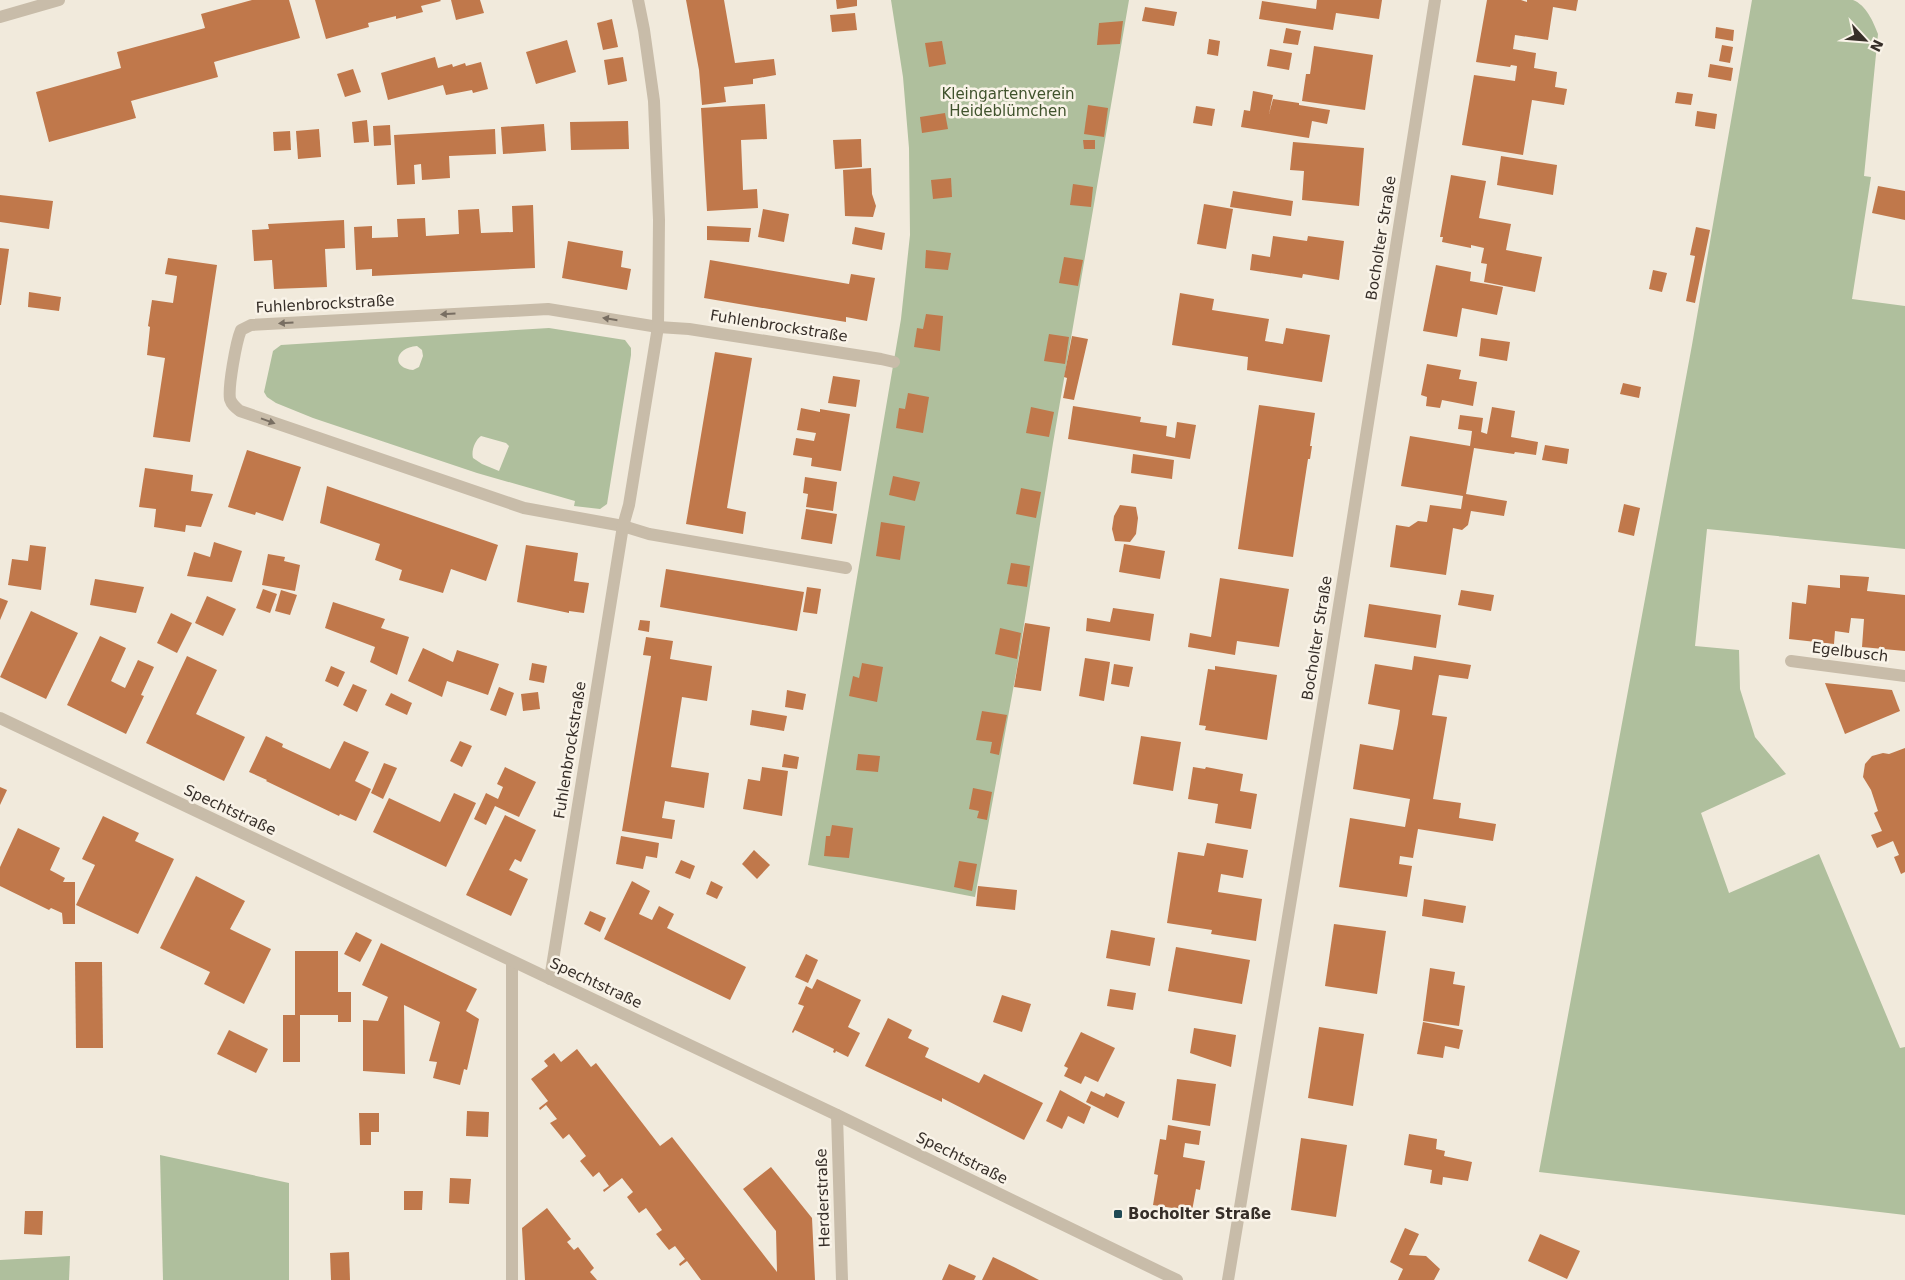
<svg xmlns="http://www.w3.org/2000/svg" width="1905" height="1280" font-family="'DejaVu Sans',sans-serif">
<rect width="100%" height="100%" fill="#f1eadc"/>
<g fill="#afbf9d" fill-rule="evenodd">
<polygon points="891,0 1129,0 1053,443 1017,668 975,897 808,865 901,319 910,235 909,148 903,77"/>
<path d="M1752,0h101c13,5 20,21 25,34l-14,142 7,1 -19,122 53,7v243l-198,-20 -12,117 44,4 1,39 15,48 31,37 -85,39 28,80 90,-39 81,194 5,-1v168l-366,-43 153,-827z"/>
<path d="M549,328l76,12 6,8v7l-24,149 -7,5 -26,-3 1,-5 -98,-28 -164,-55 -37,-15 -9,-6 -3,-5 9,-41 8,-6zM417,346l5,4 1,6 -4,11 -6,3c-24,-3 -16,-23 4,-24zM481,436l25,7 3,3 -10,25 -17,-7 -9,-6c-2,-7 2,-18 8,-22z"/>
<polygon points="160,1155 289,1183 289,1280 163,1280"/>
<polygon points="70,1256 69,1280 0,1280 0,1260"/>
</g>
<g fill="#c0784b">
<polygon points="252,0 289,0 300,38 214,62 218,77 131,101 136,118 49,142 36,92 121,68 117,52 205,28 201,14"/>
<polygon points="315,0 440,0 441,1 421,6 423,12 396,19 396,16 368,23 369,27 326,39"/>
<polygon points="451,0 480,0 484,13 456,20"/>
<polygon points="686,0 724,0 735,63 774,59 776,75 753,79 753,84 724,87 726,102 702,105 699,70"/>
<polygon points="836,0 857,0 857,6 837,9"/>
<polygon points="1317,0 1382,0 1379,19 1336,13 1333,30 1259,19 1262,1 1316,9"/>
<polygon points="1487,0 1521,0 1527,2 1527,0 1578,0 1576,11 1553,7 1548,40 1515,35 1513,49 1536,53 1534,68 1557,72 1555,87 1567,89 1564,105 1532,100 1523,155 1462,145 1474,75 1515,81 1517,66 1511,65 1510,67 1476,62"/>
<polygon points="1145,7 1177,12 1174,26 1142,21"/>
<polygon points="855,13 857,30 832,32 830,15"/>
<polygon points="612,19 618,47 603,50 597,23"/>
<polygon points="1123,21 1120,44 1097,45 1099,23"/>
<polygon points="1716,27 1734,30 1733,41 1715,38"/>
<polygon points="1286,28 1301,31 1298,45 1283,43"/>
<polygon points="1209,39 1220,41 1218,56 1207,54"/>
<polygon points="567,40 576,72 536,84 526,52"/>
<polygon points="942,41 946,64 929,67 925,43"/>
<polygon points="1722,45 1733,47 1730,63 1719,61"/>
<polygon points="1314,46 1373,55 1365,110 1302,101 1306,74 1310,74"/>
<polygon points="1270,49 1292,53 1289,70 1267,66"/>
<polygon points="435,57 438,68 452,64 453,67 465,63 466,66 481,62 488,89 473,93 472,90 446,95 443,85 388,100 381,73"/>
<polygon points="623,57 627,81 608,85 604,60"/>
<polygon points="1710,64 1733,68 1731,81 1708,77"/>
<polygon points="353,69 361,92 345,97 337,74"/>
<polygon points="1253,91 1273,95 1269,114 1273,99 1299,103 1299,105 1330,110 1327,124 1312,121 1309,138 1241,127 1244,110 1250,111"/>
<polygon points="1677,92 1693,94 1691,105 1675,103"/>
<polygon points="765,104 767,139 741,140 743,190 757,189 758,208 707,211 701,108"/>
<polygon points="1088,105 1108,108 1104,137 1084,134"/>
<polygon points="1196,106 1215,109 1212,126 1193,123"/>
<polygon points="1697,111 1717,114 1715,129 1695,126"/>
<polygon points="945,113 948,129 922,133 920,117"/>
<polygon points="367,120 369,142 354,143 352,122"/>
<polygon points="628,121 629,149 571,150 570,122"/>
<polygon points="544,124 546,151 503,154 501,127"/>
<polygon points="390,125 391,145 374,146 373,126"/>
<polygon points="319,129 321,157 298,159 296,131"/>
<polygon points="495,129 496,154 449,156 450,178 422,180 421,164 414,165 415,184 397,185 394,135"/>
<polygon points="290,131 291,150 274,151 273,132"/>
<polygon points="861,139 862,167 835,169 833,140"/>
<polygon points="1083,140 1095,140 1095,149 1084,149"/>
<polygon points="1293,142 1364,148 1359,206 1302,200 1304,171 1290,170"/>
<polygon points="1501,156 1557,165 1553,195 1497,185"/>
<polygon points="871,168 872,194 876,206 873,217 845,216 843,170"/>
<polygon points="1451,175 1486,181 1479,218 1511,224 1506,250 1542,257 1535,292 1484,282 1487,264 1481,263 1484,248 1471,245 1471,248 1442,242 1443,237 1440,237"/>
<polygon points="951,178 952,197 933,199 931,180"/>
<polygon points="1073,184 1093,187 1091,207 1070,205"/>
<polygon points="1878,186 1905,191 1905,220 1872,213"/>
<polygon points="1233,191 1293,201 1291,216 1230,207"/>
<polygon points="0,195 53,201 49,229 0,222"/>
<polygon points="1204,204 1233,209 1226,249 1197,244"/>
<polygon points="533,205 535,268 372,276 372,269 356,270 354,227 372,226 372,238 398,237 397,219 425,218 426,236 459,234 458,210 479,209 481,233 513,232 512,206"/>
<polygon points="763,209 789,214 784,242 758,237"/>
<polygon points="344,220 345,248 325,249 327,287 274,289 272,260 254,261 252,230 269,229 268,224"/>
<polygon points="707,226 751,228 749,242 707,240"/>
<polygon points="855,227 885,233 882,250 852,244"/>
<polygon points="1696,227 1710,230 1695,303 1686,301 1695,256 1690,255"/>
<polygon points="1273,236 1307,241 1308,236 1344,241 1339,280 1303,274 1302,278 1250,270 1252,254 1270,257"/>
<polygon points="568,241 623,251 621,267 631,269 627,290 562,278"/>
<polygon points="0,248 9,249 1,305 0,305"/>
<polygon points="926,250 951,253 948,270 925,268"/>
<polygon points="1064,257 1083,260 1078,286 1059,283"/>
<polygon points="168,258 217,265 190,442 153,437 165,358 147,355 150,327 148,326 152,300 173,303 177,276 165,274"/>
<polygon points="710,260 849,284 851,274 875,278 867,321 846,317 846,322 704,298"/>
<polygon points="1436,265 1471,272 1470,281 1503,287 1497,315 1462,308 1457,337 1423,331"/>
<polygon points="1653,270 1667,273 1662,292 1649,289"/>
<polygon points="29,292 61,297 59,311 28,307"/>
<polygon points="1180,293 1214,299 1212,310 1269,319 1265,341 1283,344 1286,328 1330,335 1322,382 1247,370 1248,357 1172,345"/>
<polygon points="926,314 943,316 940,351 914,347 917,328 923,329"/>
<polygon points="1049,334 1069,337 1065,364 1044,361"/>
<polygon points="1072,336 1088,339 1074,400 1063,398 1067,378 1064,377"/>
<polygon points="1481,338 1510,342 1507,361 1479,356"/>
<polygon points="715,352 752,358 727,508 746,512 743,534 686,524"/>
<polygon points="1427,364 1461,370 1459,379 1477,382 1473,406 1442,400 1440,408 1426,406 1427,397 1421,395"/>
<polygon points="833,376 860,380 856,407 828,403"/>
<polygon points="1623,383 1641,387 1639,398 1620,394"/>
<polygon points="908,393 929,397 923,433 896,428 899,408 905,409"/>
<polygon points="1259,405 1315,413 1310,446 1312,446 1310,459 1308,459 1293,557 1238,549"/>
<polygon points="1073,406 1141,417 1140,422 1167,426 1166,436 1175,438 1177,422 1196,425 1190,459 1068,439"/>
<polygon points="1031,407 1054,412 1049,437 1026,433"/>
<polygon points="1492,407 1515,411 1511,437 1538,442 1536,455 1515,452 1514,454 1474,448 1466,494 1507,501 1504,516 1471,511 1468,525 1462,530 1453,528 1446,575 1390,567 1396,525 1409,527 1418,521 1427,522 1430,505 1461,509 1463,496 1401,486 1410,436 1470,446 1472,431 1458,429 1460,415 1483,418 1481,432 1487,434"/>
<polygon points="801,408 820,412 820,409 850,414 841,471 811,466 812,458 793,455 796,438 814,441 816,433 797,430"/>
<polygon points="1545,445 1569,449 1567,464 1542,460"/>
<polygon points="247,450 301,467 283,521 256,512 255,515 228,507"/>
<polygon points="1133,454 1174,460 1172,479 1131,473"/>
<polygon points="145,468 193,475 191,491 213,494 201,527 186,525 185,532 154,527 156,509 139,507"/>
<polygon points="893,476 920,482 915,501 889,495"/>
<polygon points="805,477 837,482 833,511 806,507 808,494 803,493"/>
<polygon points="327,486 498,545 486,581 451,569 443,593 399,580 402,570 375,560 380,544 320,523"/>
<polygon points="1021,488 1041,492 1036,518 1016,514"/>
<polygon points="1624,504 1640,508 1634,536 1618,532"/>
<polygon points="1120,505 1136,507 1138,518 1136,534 1130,542 1115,541 1112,529 1114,516"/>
<polygon points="806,509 837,514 832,544 801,539"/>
<polygon points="881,522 905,526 900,560 876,556"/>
<polygon points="214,542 242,551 232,582 187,576 194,552 210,557"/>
<polygon points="1124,544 1165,551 1160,579 1119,572"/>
<polygon points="30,545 46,547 41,590 8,585 12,559 28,561"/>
<polygon points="526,545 578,553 574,581 589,583 584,613 569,611 569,613 517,602"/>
<polygon points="268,554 285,557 284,561 300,565 295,591 262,585"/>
<polygon points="1011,563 1030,566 1027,587 1007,584"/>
<polygon points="666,569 804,592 797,631 660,607"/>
<polygon points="1840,575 1869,577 1867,591 1905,595 1905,651 1862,647 1864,619 1851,618 1849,633 1835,631 1834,644 1789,639 1792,602 1806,604 1808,585 1840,588"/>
<polygon points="1220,578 1289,589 1279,647 1237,641 1235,655 1188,647 1190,633 1211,637"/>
<polygon points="95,579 144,587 136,613 90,605"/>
<polygon points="807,587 821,589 817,614 803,612"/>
<polygon points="263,589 277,594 270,613 256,608"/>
<polygon points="281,590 297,595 290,615 275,611"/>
<polygon points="1461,590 1494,595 1491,611 1458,605"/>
<polygon points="207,596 236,609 223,636 195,623"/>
<polygon points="0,598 8,601 0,620"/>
<polygon points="333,602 385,619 381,628 409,637 397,675 370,662 375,647 325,628"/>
<polygon points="1369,604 1441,615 1436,648 1364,637"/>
<polygon points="1113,608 1154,614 1150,641 1086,631 1087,618 1110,622"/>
<polygon points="31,611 78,633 46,699 0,677"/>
<polygon points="171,613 192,623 177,653 157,643"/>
<polygon points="640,620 650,621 649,632 638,630"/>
<polygon points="1025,623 1050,627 1041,691 1014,687"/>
<polygon points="1000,628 1021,633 1017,659 995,654"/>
<polygon points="100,636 126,648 111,681 125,688 138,660 154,667 141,695 144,696 126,734 67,705"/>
<polygon points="646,637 673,641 670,659 712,666 707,701 682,697 671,767 709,773 704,808 665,801 662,818 675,820 672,839 622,831 651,656 643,655"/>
<polygon points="423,648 453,662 457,650 499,664 488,695 447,681 442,697 408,681"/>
<polygon points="187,656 217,670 196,714 245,737 224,781 146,743"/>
<polygon points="1414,656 1471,665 1468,679 1439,675 1432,715 1447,717 1433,799 1461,803 1459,818 1496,824 1493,841 1418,829 1413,858 1400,856 1399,864 1412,866 1407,897 1339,887 1350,818 1405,827 1410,799 1353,789 1360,744 1393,750 1398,724 1400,710 1368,704 1375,664 1412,670"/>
<polygon points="1085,658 1110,662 1104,701 1079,696"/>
<polygon points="532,663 547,666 544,683 529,680"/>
<polygon points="862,663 883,667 877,702 849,696 853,676 859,678"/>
<polygon points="1114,664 1133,667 1129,687 1111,684"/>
<polygon points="331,666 345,672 338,687 325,681"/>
<polygon points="1215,666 1277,675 1267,740 1205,730 1206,726 1199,725 1208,669 1215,670"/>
<polygon points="1825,683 1892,690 1900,711 1845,734"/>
<polygon points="353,684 367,690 357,712 343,705"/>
<polygon points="499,687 514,693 506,716 490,710"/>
<polygon points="787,690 806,694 803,710 785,707"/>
<polygon points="538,692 540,709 523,711 521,694"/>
<polygon points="391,693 412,703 407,715 385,705"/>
<polygon points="752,710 787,716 784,731 750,725"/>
<polygon points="982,711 1007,715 999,755 990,753 992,742 976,740"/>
<polygon points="266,736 283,744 282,747 330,769 344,741 369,752 355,781 371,789 356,821 340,814 339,816 266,781 267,780 249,772"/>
<polygon points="1141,736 1181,742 1173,791 1133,784"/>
<polygon points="460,741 472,746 462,767 450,761"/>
<polygon points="1905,748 1905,872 1901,874 1894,857 1899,855 1893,841 1877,848 1871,835 1882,831 1874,813 1878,811 1871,790 1863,777 1865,764 1872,756 1883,753 1889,754"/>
<polygon points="784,754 799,757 797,769 782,767"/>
<polygon points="858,754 880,756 878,772 856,770"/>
<polygon points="384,763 397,768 383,799 371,793"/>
<polygon points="505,767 536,782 519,817 495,806 486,825 474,819 486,793 498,799 503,787 497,784"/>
<polygon points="762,767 788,771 782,816 743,809 748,779 760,781"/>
<polygon points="1193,767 1205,769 1206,767 1243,774 1240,791 1257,794 1251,829 1215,823 1218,804 1188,799"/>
<polygon points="0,787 7,790 0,805"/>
<polygon points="973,788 992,792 987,820 977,818 979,811 969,809"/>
<polygon points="454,793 476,803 446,867 373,832 389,798 440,822"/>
<polygon points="505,815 536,830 521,862 515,859 509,870 528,879 511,916 466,895"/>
<polygon points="103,816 139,833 135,841 174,859 138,934 76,905 95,865 82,859"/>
<polygon points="832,825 853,828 849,858 824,856 826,836 830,836"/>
<polygon points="18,828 60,848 50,870 65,878 63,882 75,882 75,924 63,924 62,913 51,908 49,910 0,886 0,867"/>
<polygon points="621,836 659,843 657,858 646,856 643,869 616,864"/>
<polygon points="1207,843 1248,850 1243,878 1221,874 1218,892 1262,899 1256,941 1211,934 1212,930 1167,923 1178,852 1204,856"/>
<polygon points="754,850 770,865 757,879 742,864"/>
<polygon points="681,860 695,866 690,879 675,873"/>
<polygon points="959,861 977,864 972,891 954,887"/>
<polygon points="196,876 245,901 230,929 271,949 244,1004 204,984 210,972 160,948"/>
<polygon points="632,881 650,891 639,914 652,920 659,906 674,914 667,928 746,967 730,1000 604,939"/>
<polygon points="711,881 723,887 717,899 706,894"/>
<polygon points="978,886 1017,890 1015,910 976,906"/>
<polygon points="1424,899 1466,906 1463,923 1422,916"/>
<polygon points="590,911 606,918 600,932 584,924"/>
<polygon points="1334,924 1386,931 1377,994 1325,986"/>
<polygon points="1111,930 1155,938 1150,966 1106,958"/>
<polygon points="356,932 372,940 360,962 344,954"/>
<polygon points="381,943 477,989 466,1011 479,1019 467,1070 464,1069 460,1085 433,1078 437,1062 429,1061 440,1022 404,1005 405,1074 363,1071 363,1020 378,1021 388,997 362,985"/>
<polygon points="1176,947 1250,960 1242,1004 1168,991"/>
<polygon points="295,951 338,951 338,992 351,992 351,1022 338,1022 338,1015 300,1015 300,1062 283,1062 283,1015 295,1015"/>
<polygon points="806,954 818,960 808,983 795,977"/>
<polygon points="75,962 102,962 103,1048 76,1048"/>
<polygon points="1430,968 1455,972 1453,984 1465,986 1459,1026 1423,1021"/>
<polygon points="817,979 861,1000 848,1027 860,1033 848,1057 836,1051 835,1053 833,1052 834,1049 795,1030 793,1033 792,1032 804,1006 798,1004 806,986 812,989"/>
<polygon points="1110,989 1136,993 1133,1010 1107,1006"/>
<polygon points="1002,995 1031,1004 1022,1032 993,1022"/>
<polygon points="888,1018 912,1030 908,1038 929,1048 925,1057 979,1083 984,1074 1043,1103 1024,1140 942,1098 942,1102 865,1066"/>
<polygon points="1423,1022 1463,1030 1459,1049 1445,1046 1443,1058 1417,1054"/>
<polygon points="1319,1027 1364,1034 1353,1106 1308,1098"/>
<polygon points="1194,1028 1236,1035 1231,1067 1190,1053"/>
<polygon points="229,1030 268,1049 256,1073 217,1054"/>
<polygon points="1081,1032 1115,1048 1098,1082 1085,1076 1081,1084 1064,1076 1068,1068 1064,1066"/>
<polygon points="577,1049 591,1067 596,1063 660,1146 672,1137 777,1272 776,1231 743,1189 771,1167 812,1218 815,1280 701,1280 687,1261 680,1266 679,1264 685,1259 675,1246 669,1250 656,1234 662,1230 646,1208 639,1213 627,1197 633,1192 622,1178 604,1192 603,1190 609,1186 599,1172 593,1177 580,1161 586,1156 569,1134 563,1139 550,1123 557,1119 546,1105 540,1110 539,1108 548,1101 531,1079 548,1066 544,1061 554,1053 561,1062"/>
<polygon points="1177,1079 1216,1084 1210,1126 1172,1120"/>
<polygon points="1060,1090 1091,1107 1084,1124 1068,1116 1062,1129 1046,1121"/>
<polygon points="1091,1091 1104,1097 1106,1093 1125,1102 1118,1118 1086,1102"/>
<polygon points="467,1111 489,1112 488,1137 466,1136"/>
<polygon points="359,1113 379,1113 379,1132 371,1132 371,1145 360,1145"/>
<polygon points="1168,1125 1201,1131 1199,1145 1185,1143 1183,1157 1205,1161 1200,1190 1196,1189 1192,1211 1153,1205 1158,1175 1154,1174 1160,1139 1166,1140"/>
<polygon points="1409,1134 1437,1139 1436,1149 1445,1151 1444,1156 1472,1162 1468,1181 1443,1177 1442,1185 1430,1183 1432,1170 1404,1165"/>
<polygon points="1301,1138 1347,1145 1336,1217 1291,1210"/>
<polygon points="450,1178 471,1179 469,1204 449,1203"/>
<polygon points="404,1191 423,1191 422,1210 404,1210"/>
<polygon points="547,1208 571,1239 567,1242 574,1250 578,1247 594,1268 590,1272 597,1280 525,1280 522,1228"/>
<polygon points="25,1211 43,1211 42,1235 24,1234"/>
<polygon points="1405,1228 1419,1234 1409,1255 1426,1256 1440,1269 1434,1280 1398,1280 1403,1269 1390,1262"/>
<polygon points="1540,1234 1580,1251 1567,1279 1528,1261"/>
<polygon points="349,1252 350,1280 331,1280 330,1253"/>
<polygon points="993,1257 1014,1267 1039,1280 982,1280"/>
<polygon points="949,1264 976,1276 974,1280 942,1280"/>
</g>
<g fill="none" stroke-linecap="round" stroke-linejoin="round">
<polyline stroke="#c8bca9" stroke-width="12" points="512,962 512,1280"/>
<g stroke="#c8bca9" stroke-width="12">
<path d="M846,568l-197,-34 -26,-8 -99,-18 -284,-97c-5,-4 -8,-6 -10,-12 -2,-12 6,-57 11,-69l10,-5 297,-16 110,18 31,2 192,30 13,3"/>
<polyline points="1791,661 1905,676"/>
<polyline points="0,718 837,1115 1177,1280"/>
<polyline points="550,979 623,526 629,505 658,327 659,220 654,101 644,30 638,0"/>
<polyline points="837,1115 842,1280"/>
<polyline points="1228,1280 1328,675 1435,0"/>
</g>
<polyline stroke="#c8bca9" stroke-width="12" points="0,17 59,0"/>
</g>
<defs><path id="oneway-solid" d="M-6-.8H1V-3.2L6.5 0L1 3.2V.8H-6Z" transform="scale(1.25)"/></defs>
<g fill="#786e62">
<use href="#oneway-solid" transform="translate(448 314) rotate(177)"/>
<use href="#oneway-solid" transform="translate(610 319) rotate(-171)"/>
<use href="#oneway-solid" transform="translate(286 323) rotate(176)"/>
<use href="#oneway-solid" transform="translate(268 421) rotate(20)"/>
</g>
<rect fill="#204a55" stroke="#f9f3e8" stroke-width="2" x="1113" y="1209" width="10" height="10" rx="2.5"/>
<g text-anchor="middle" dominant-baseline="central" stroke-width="5" stroke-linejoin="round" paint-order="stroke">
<g font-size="15" fill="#40532d" stroke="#f9f3e8">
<text x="1008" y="94">Kleingartenverein<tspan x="1008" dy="17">Heideblümchen</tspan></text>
</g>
<g font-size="15" fill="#362e28" stroke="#f9f3e8">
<text transform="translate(1381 238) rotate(-81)">Bocholter Straße</text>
<text transform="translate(325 304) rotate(-3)">Fuhlenbrockstraße</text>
<text transform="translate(779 326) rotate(9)">Fuhlenbrockstraße</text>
<text transform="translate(1317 638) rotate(-81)">Bocholter Straße</text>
<text transform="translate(1850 652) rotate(7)">Egelbusch</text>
<text transform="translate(570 750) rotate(-81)">Fuhlenbrockstraße</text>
<text transform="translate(230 810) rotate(25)">Spechtstraße</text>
<text transform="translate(596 983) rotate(25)">Spechtstraße</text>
<text transform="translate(962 1158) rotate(26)">Spechtstraße</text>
<text transform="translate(823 1198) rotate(-92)">Herderstraße</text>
</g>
<g font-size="15" font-weight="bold" fill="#362e28" stroke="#f9f3e8" text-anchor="start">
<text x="1128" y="1214">Bocholter Straße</text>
</g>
</g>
<g transform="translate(1865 40) rotate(116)" stroke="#f9f3e8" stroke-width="4" paint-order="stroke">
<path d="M0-4L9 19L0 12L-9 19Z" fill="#362e28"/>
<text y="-8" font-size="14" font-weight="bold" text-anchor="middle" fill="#362e28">N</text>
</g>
</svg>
